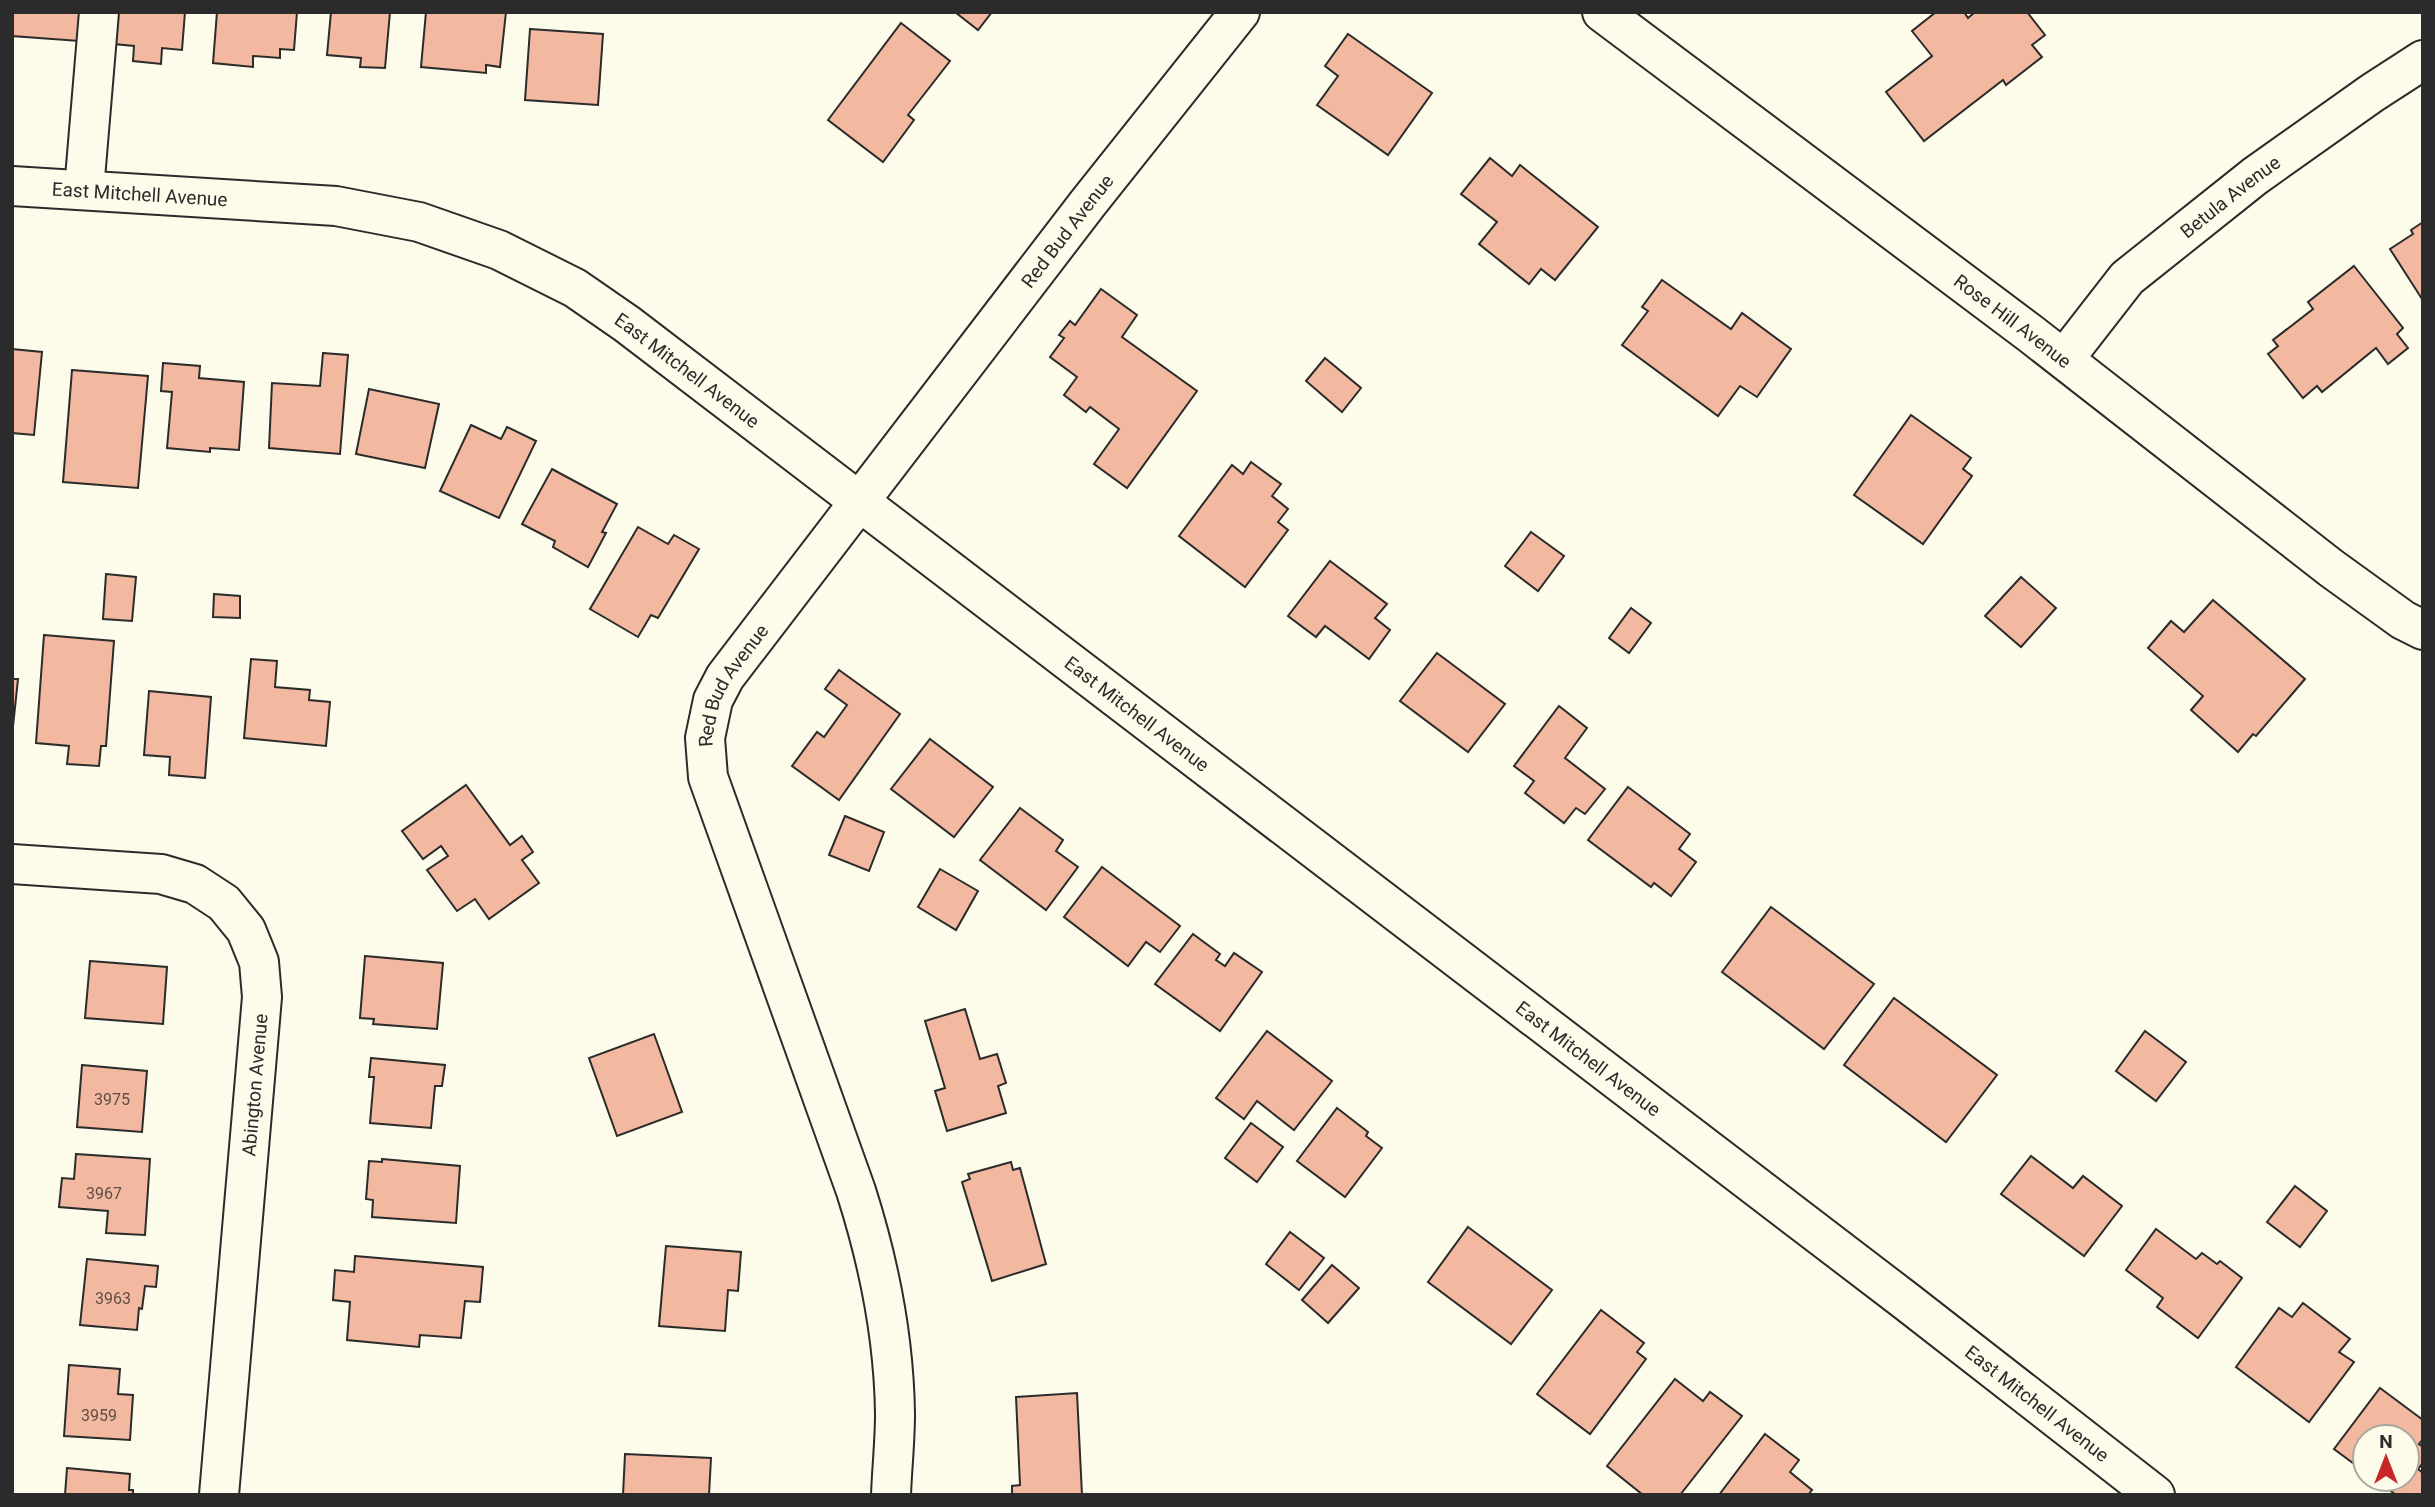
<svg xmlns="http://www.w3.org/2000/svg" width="2435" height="1507" font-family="Roboto,sans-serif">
<rect width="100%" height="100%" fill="#fdfbea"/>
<g fill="#f2b8a0" stroke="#2b2b2b" stroke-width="2">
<polygon points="12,12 81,12 79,41 12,36"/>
<polygon points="116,12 185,12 182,50 162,48 161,64 133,61 134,46 114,44"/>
<polygon points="217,12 297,12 294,50 280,49 280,58 253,56 253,67 213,63"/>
<polygon points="331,12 390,12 385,68 360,67 361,58 327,55"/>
<polygon points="426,12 506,12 500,67 486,65 486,73 421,67"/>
<polygon points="955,12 992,12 978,30"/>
<polygon points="1936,12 1964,12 1968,18 1975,12 2027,12 2045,35 2032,45 2042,57 2006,85 2003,80 1924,141 1886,92 1932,56 1912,31"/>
<polygon points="901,23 950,61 908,115 914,120 883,162 828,120"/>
<polygon points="530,29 603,34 598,105 525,100"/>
<polygon points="1348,34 1432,93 1388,155 1317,105 1338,76 1325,66"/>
<polygon points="1490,158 1512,176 1520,165 1598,227 1555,280 1541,269 1529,284 1479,244 1497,222 1461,194"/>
<polygon points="2423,222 2423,298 2422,299 2390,249 2413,234 2411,230"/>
<polygon points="2354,266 2403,328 2397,334 2408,348 2388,364 2376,348 2322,392 2317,386 2303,398 2268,354 2278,346 2273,340 2313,309 2308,302"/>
<polygon points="1662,280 1731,329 1742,313 1791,349 1757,397 1740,386 1718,416 1622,345 1648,311 1642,307"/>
<polygon points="1101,289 1137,315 1122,337 1197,391 1127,488 1094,464 1119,429 1090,407 1086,412 1064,395 1077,377 1050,357 1064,338 1059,335 1070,321 1075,325"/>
<polygon points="12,349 42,352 34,435 12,433"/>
<polygon points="323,353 348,355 340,454 269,448 272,383 320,386"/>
<polygon points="1325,358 1361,388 1342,412 1306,381"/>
<polygon points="163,363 200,366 199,378 244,382 239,450 210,448 210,452 167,448 172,392 161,391"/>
<polygon points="72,370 148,376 138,488 63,482"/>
<polygon points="369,389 439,404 425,468 356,454"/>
<polygon points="1911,415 1971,458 1963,469 1972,476 1923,544 1854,495"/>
<polygon points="471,425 501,439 507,427 536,441 499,518 440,491"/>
<polygon points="1251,462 1281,484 1272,496 1288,509 1278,522 1288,530 1245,587 1179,536 1232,465 1243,474"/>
<polygon points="552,469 617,504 602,532 606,533 588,567 553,547 555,541 522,524"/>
<polygon points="638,527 668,544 674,535 699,549 658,618 651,615 638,637 590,609"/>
<polygon points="1531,532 1564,556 1538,591 1505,566"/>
<polygon points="1330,561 1387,604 1375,618 1390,630 1369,659 1325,626 1316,637 1288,616"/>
<polygon points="106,574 136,577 132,621 103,619"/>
<polygon points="2021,577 2056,608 2021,647 1985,616"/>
<polygon points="214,594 240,596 240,618 213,617"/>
<polygon points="2213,600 2305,679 2256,736 2253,734 2238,752 2191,710 2203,696 2148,648 2171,621 2184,632"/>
<polygon points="1631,608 1651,623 1629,653 1609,638"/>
<polygon points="44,635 114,641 106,746 101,746 99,766 67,764 69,746 36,743"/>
<polygon points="1437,653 1505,704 1468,752 1400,701"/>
<polygon points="251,659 277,661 275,687 310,690 309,700 330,702 326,746 244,738"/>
<polygon points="839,670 900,714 839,800 792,766 817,732 824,737 847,705 825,689"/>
<polygon points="12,679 18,679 12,736"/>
<polygon points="149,691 211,697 205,778 169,775 170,757 144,755"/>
<polygon points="1559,706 1587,728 1565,758 1605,789 1585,814 1576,808 1564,823 1525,793 1534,781 1514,766"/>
<polygon points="930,739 993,787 954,837 891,789"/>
<polygon points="466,785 510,845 522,836 533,852 522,860 539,883 489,919 475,899 457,911 427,870 448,856 441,846 423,859 402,831"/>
<polygon points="1628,787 1690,834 1679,849 1696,862 1671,896 1654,883 1651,887 1588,840"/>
<polygon points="1020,808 1063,840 1056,851 1078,867 1046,910 980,860"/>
<polygon points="845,816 884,832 869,871 829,855"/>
<polygon points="1102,867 1180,926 1160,952 1146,942 1128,966 1064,917"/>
<polygon points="940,869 978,891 956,930 918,907"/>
<polygon points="1771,907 1874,984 1824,1049 1722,972"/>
<polygon points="1193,934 1220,954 1216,960 1225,966 1234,953 1262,972 1220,1031 1155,984"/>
<polygon points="365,956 443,963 437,1029 373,1024 374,1019 360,1018"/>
<polygon points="90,961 167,967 163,1024 85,1018"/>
<polygon points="1894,998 1997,1075 1946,1142 1844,1065"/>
<polygon points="965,1009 980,1059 997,1054 1006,1083 998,1086 1006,1113 947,1131 935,1091 945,1088 925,1021"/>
<polygon points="1267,1031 1332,1081 1294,1130 1257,1101 1244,1119 1216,1098"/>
<polygon points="2145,1031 2186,1062 2156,1101 2116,1071"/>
<polygon points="654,1034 682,1112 617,1136 589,1058"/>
<polygon points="371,1058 445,1065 442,1086 435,1086 431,1128 370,1123 374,1077 369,1077"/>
<polygon points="82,1065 147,1071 142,1132 77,1127"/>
<polygon points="1337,1108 1368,1132 1366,1136 1382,1148 1345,1197 1297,1161"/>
<polygon points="1251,1123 1283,1147 1257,1182 1225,1158"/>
<polygon points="76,1154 150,1159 145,1235 106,1233 108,1211 59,1207 62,1178 74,1179"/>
<polygon points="2031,1156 2073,1188 2083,1176 2122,1206 2084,1256 2001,1194"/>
<polygon points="382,1159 460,1166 456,1223 372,1217 373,1200 366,1199 369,1161 382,1162"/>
<polygon points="1011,1162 1013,1170 1020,1168 1046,1264 992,1281 962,1182 970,1179 968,1174"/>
<polygon points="2295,1186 2327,1211 2300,1247 2267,1222"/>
<polygon points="1468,1227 1552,1290 1511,1344 1428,1282"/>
<polygon points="2156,1229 2196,1259 2202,1253 2217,1264 2220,1261 2242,1278 2198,1338 2157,1307 2163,1298 2126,1270"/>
<polygon points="1290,1232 1324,1258 1299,1290 1266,1264"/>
<polygon points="666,1246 741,1252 738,1291 728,1290 725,1331 659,1326"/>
<polygon points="355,1256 483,1267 480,1302 465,1301 461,1338 420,1335 419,1347 347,1340 350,1302 333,1300 335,1270 354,1272"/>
<polygon points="87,1259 158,1266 156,1287 145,1286 142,1309 139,1308 137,1330 80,1325"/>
<polygon points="1332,1265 1359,1288 1328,1323 1302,1300"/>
<polygon points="2303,1303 2350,1339 2339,1352 2354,1362 2309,1422 2236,1367 2279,1308 2292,1317"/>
<polygon points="1601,1310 1644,1343 1637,1352 1646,1359 1590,1434 1537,1394"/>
<polygon points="69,1365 120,1369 118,1394 133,1395 130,1440 64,1436"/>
<polygon points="1675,1379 1703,1401 1710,1392 1742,1416 1680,1495 1643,1495 1607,1466"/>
<polygon points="2380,1388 2423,1420 2423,1439 2419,1444 2423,1447 2423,1463 2418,1469 2423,1473 2423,1492 2421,1495 2396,1495 2375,1479 2407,1479 2407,1437 2365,1437 2365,1472 2334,1449"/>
<polygon points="1077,1393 1082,1495 1012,1495 1012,1486 1020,1485 1016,1397"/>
<polygon points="1765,1434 1799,1460 1790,1472 1812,1490 1808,1495 1719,1495"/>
<polygon points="625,1454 711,1458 709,1495 623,1495"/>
<polygon points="67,1468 130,1474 129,1490 133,1490 133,1495 65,1495"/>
</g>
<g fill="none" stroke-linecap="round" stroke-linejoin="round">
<defs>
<g id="minor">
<path id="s1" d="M1602,12l429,322 300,234 72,52 20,10"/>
<path id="s2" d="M12,186l324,20 83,16 80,28 76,38 52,36 1279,977 249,194"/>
<polyline points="84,190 99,12"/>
<path id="s3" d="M2064,359l63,-81 128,-102 117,-83 51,-33"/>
<polyline points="12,864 161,874 195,884 224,903 246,930 259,962 262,997 219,1495"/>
<path id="s4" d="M891,1495c1,-27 4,-54 4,-81 -1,-77 -16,-151 -39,-223l-148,-414 -3,-39 8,-38 12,-23 363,-474 152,-191"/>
</g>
</defs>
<use href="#minor" stroke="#2b2b2b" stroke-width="42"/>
<use href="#minor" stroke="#fdfbea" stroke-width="38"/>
</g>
<g text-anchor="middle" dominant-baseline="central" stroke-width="5" stroke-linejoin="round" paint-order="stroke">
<g font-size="16" fill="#5d4e48">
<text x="112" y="1099">3975</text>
<text x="104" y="1193">3967</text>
<text x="113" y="1298">3963</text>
<text x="99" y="1415">3959</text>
</g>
<g font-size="19" fill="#2b2b2b" stroke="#fdfbea">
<text stroke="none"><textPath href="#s2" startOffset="128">East Mitchell Avenue</textPath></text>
<text stroke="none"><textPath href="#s3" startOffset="234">Betula Avenue</textPath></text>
<text stroke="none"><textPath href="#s4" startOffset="1414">Red Bud Avenue</textPath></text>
<text stroke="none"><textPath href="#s1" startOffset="514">Rose Hill Avenue</textPath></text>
<text stroke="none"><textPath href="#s2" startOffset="718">East Mitchell Avenue</textPath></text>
<text stroke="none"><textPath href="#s4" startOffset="847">Red Bud Avenue</textPath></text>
<text stroke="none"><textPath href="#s2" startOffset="1284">East Mitchell Avenue</textPath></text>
<text stroke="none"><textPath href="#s2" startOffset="1852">East Mitchell Avenue</textPath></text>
<text transform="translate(255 1085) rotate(-85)">Abington Avenue</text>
<text stroke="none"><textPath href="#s2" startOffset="2418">East Mitchell Avenue</textPath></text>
</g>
</g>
<rect width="2435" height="1507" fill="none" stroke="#2b2b2b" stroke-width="28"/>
<g transform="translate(2386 1458)"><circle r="33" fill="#fdfbea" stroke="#a9a89e" stroke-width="2"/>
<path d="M0-5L12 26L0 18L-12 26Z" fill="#c62828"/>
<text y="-10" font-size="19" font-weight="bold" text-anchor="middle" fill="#2b2b2b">N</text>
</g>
</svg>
